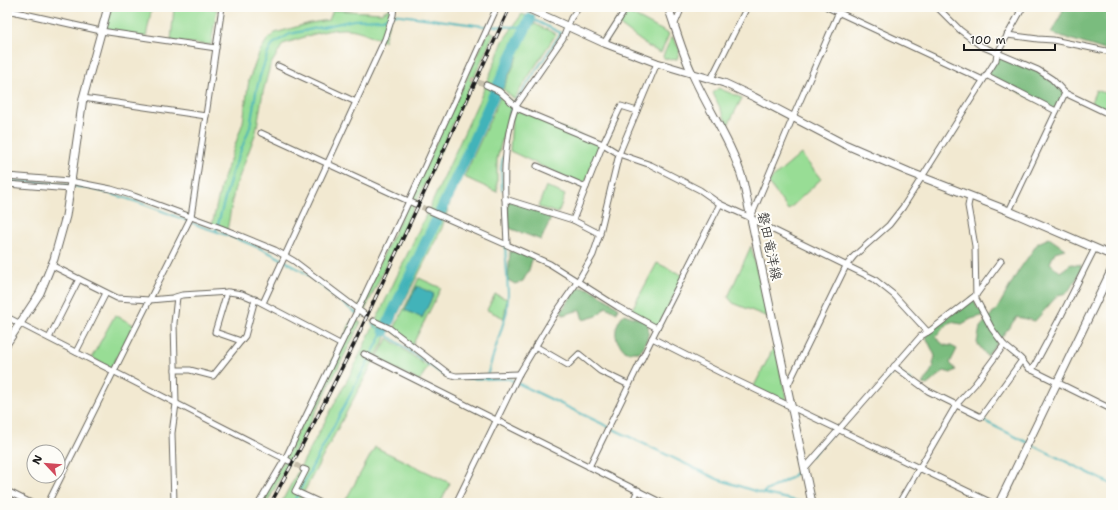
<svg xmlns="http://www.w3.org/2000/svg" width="1118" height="510" font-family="'Shantell Sans','Klee One',sans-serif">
<rect width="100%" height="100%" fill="#fdfcf7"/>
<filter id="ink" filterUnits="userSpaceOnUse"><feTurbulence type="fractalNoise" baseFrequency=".025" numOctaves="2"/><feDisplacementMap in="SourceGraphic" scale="8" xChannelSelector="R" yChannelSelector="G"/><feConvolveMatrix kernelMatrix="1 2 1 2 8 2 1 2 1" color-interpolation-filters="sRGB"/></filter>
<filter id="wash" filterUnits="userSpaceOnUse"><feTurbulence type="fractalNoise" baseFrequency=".012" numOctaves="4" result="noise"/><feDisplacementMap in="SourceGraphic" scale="16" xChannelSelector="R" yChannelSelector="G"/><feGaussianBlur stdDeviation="0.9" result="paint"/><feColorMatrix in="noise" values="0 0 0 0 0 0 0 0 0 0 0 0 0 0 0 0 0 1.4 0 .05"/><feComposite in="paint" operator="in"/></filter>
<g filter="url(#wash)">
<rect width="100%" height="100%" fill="#f2e9d1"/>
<g fill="#98dd95" stroke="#5a7c58">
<polygon points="108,7 152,7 146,37 101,31"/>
<polygon points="174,7 200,7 217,9 211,45 171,41"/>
<path d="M393,7l-9,34c-9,-3 -19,-9 -29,-11 -21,-5 -52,8 -72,14l-13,22 -7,26 -7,40 -22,59 -7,40 -15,-6 9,-39 22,-64 6,-42 11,-29 7,-11 8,-7 35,-10 19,-3 4,-10 48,3z"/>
<polygon points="625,11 669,34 661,53 649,47 617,23"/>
<polygon points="522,14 536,20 533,26 535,24 556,34 514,99 503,89 518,56 455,187 442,228 368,372 298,503 281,503 350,375 444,177 486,85 503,41"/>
<polygon points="489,31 494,33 440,152 363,314 358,309"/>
<polygon points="672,36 680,50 677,59 671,60 664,58 663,56"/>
<polygon points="718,88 742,98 728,125 713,93"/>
<polygon points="1111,89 1111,115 1091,102 1096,90 1105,93"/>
<polygon points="502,93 512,102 497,159 497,192 464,177"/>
<polygon points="515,109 600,143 584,186 510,151 512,117"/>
<polygon points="801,154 821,179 788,210 768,182"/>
<polygon points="546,186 565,195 558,213 538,207"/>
<polygon points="751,246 768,317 733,303 728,297"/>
<polygon points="657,263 684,276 657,328 630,313"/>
<polygon points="419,278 441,288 412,346 393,331"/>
<polygon points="495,294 507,299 504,318 487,310"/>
<polygon points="115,315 134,325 110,370 92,357"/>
<polygon points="352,320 361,322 322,400 267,503 259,503 284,460"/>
<polygon points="388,338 428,367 419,381 376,359"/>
<polygon points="775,345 787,402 753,388"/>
<polygon points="375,447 450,483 440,503 344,503"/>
</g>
<g fill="#7abc7e" stroke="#4b6c4d">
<polygon points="1063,7 1111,7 1111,52 1051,33 1062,13"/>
<polygon points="997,54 1038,70 1065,93 1056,111 986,75"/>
<polygon points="507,200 553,214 541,240 509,228"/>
<polygon points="1049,238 1065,249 1055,252 1050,263 1060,272 1071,264 1081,265 1081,269 1076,280 1067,293 1058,295 1035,321 1017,317 987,356 977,343 980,327 997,309 1019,270 1038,243"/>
<polygon points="510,251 525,253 533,256 529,270 523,281 515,284 508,280"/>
<polygon points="578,287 591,289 618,307 617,313 606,307 597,316 583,320 580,310 563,315 561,311"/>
<polygon points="973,297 977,307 985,315 971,319 962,324 950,322 935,337 944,345 951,346 957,349 950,363 956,370 951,373 944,371 927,385 923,384 934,366 933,364 935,356 926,337 930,331"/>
<path d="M624,314l23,8c4,11 -1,22 -7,30h-14c-3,-3 -6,-7 -8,-10 -5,-9 -1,-21 6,-28z"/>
</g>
<polygon fill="#43b3b9" stroke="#30686a" points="417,286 434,294 422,318 405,310"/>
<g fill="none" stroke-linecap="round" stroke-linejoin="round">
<g stroke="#43b3b9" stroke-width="2">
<path d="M7,181c36,1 73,3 108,14 29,8 57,20 85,31 34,11 67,23 97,42 23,13 42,35 65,49"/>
<polyline points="502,190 501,169 503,157"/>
<polyline points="216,231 232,173 250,127 256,92 260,76 268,53 273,44 290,34 299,32 354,20 383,19 393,14 483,26 526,27 532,19 561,33 516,101 512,105 510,119"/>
<polyline points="372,324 442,374 449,378 509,379 717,479 761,493 806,503"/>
<polyline points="486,379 507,311 508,293 505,244"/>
<polyline points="886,379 894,370 911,381"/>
<polyline points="970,414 1111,484"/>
<polyline points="811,456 835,429"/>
<polyline points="764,492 792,477 800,468"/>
<polyline points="293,503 384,331"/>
</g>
<polyline stroke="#43b3b9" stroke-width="11" points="384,331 467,155 508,63 530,19"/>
</g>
</g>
<g filter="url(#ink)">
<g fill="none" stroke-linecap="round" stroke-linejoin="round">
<g stroke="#c7c0ad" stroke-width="5" stroke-dasharray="5 2.5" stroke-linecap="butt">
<polyline points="471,79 486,85"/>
<polyline points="415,204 428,210"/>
<polyline points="364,314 374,321"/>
<polyline points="289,461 303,469"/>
</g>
<defs>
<g id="street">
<polyline points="827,7 983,80"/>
<polyline points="937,7 960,30 981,46 1038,70 1052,79 1065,93 1111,115"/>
<polyline points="1015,7 1020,11"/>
<polyline points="7,10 101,31 216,48"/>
<polyline points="674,26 682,7"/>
<polyline points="1007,35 1038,39 1053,40 1111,52"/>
<polyline points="604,43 627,7"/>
<polyline points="278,66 356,102"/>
<polyline points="986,75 1056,111"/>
<polyline points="711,79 747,7"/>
<polyline points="486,85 499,91 519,109 603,144 619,154 651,165 700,190 720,204 751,218 761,224 874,279 894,295 928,332"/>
<polyline points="83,98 206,116"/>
<polyline points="261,133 415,204"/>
<polyline points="537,166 586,187"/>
<polyline points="7,176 70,181 111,189 134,196 221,228 275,250 294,261 364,314"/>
<polyline points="7,184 70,189"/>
<polyline points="970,196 968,206 975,246 976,299 992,329 1004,345 1020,358 1028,368 1111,409"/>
<polyline points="505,199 573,220 600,234"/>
<polyline points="428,210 550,264 618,307 657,328"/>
<polyline points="1009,211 1065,93"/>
<polyline points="751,217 793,117 841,7"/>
<polyline points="573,220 603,144 621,106 637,111"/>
<path d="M507,244c-2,-46 -7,-94 9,-138l47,-68 8,-20 8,-11"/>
<polyline points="51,265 117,298 150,300 172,298 182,295 229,292 242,294 258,301 340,344"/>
<polyline points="227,292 215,332 241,341"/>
<polyline points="263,303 385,39 393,15 394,7"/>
<polyline points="7,317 289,461"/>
<polyline points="374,321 389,328 449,374 456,376 519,374"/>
<polyline points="49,338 79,279"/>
<polyline points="652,338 727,376 992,503"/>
<polyline points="535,346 568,365 579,354 600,371 629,385"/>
<polyline points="76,352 106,293"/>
<polyline points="364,354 662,503"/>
<polyline points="894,366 928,391 981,417 1022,360"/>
<polyline points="175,370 190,370 213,376 245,336 255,299"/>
<polyline points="1032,370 1062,314 1095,248"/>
<polyline points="788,385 846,266 854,256 889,225 903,207 996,60 997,54 1023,7"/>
<polyline points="589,467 657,328 720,204"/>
<polyline points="805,468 921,336 931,330 976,295 1001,261"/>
<polyline points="303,469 306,470 295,491 321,503"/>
<polyline points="7,491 31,503"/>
<polyline points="48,503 191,217 222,7"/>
<polyline points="174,503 172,433 176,404 174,323 177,297"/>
<polyline points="259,503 285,459 358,309 409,201 497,7"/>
<polyline points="456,503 519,374 555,314 578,281 593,255 599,237 619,154 657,63"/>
<polyline points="632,503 638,490"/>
<polyline points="899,503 956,405 975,384 1004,345"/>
</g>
<g id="secondary">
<polyline points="525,7 604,43 657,63 724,83 754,97 842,143 909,172 1009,211 1111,255"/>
<path d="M668,7c8,22 14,45 24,66 16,37 40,69 51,108l69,322"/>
<polyline points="7,343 40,293 54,259 66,216 83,98 108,7"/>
<polyline points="999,503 1111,271"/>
</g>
</defs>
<use href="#street" stroke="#67645b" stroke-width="7"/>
<use href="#secondary" stroke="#67645b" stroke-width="9"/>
<use href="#street" stroke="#fff" stroke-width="5"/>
<use href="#secondary" stroke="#fff" stroke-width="7"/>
<defs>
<polyline id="rail" points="271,503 314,423 354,344 510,7"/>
</defs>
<use href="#rail" stroke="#1c1c1c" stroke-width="3.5"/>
<use href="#rail" stroke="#fdfcf7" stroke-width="2" stroke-dasharray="6" stroke-linecap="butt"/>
</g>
</g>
<g text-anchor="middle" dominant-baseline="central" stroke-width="4" stroke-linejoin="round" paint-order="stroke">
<g font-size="14" fill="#1c1c1c" stroke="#fdfcf7">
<text transform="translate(770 246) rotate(78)">磐田竜洋線</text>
</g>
</g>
<rect width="1118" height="510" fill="none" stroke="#fdfcf7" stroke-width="24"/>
<g transform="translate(46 464) rotate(296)"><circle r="19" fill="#fdfcf7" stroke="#a3a29f"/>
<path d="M0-3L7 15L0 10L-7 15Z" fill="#d1495b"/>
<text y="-6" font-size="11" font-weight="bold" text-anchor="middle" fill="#1c1c1c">N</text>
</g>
<path d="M964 44v6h91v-6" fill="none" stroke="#1c1c1c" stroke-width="2"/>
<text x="970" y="44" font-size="12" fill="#1c1c1c" stroke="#fdfcf7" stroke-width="3" paint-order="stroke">100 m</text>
</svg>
